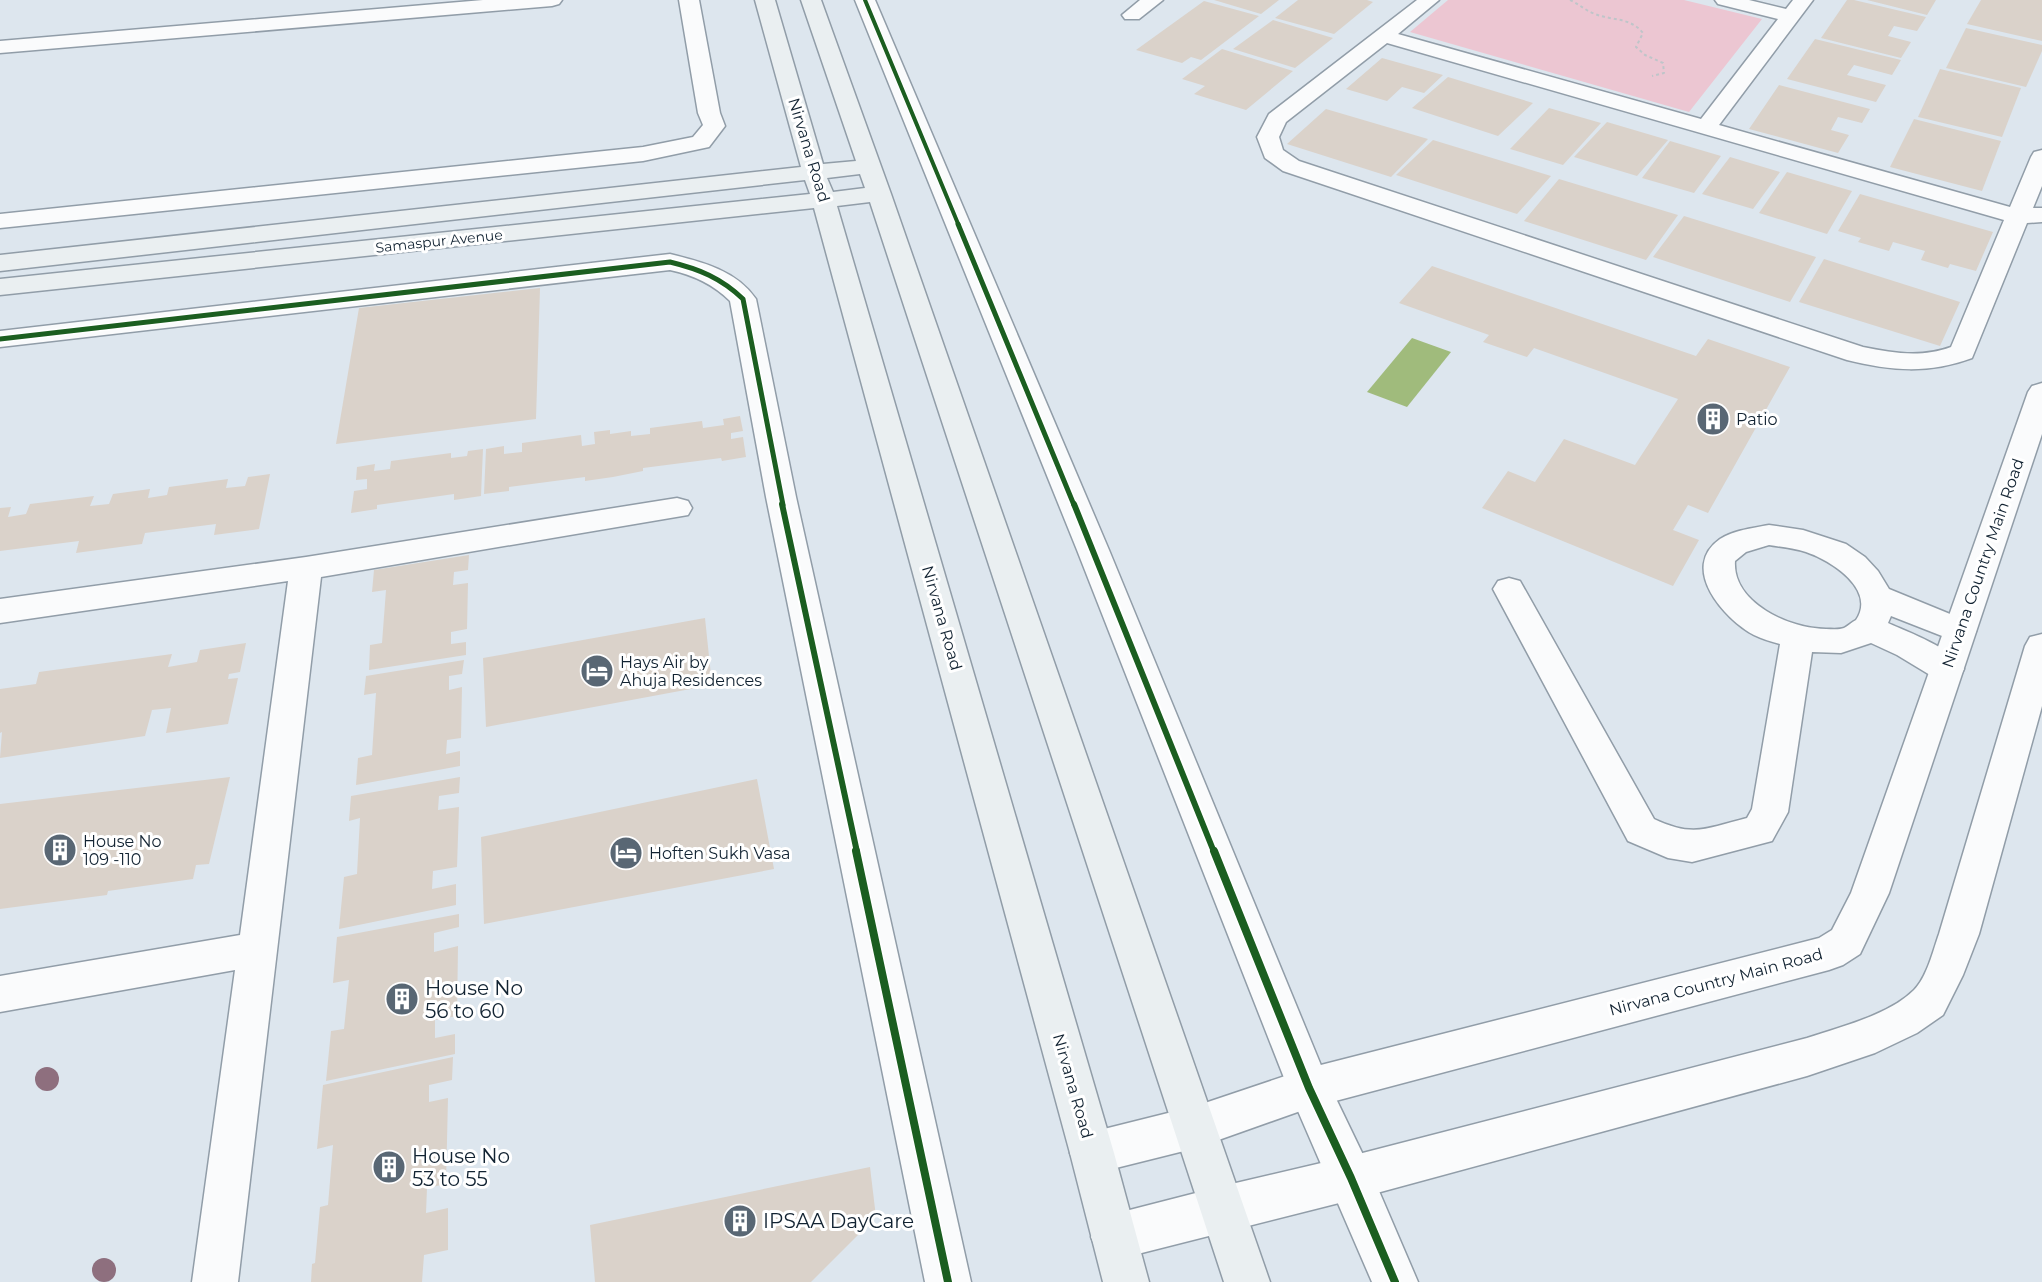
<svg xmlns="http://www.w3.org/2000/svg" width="2042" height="1282" font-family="Montserrat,sans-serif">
<rect width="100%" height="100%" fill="#dde6ee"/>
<polygon fill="#ecc6d2" points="1448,0 1684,0 1762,19 1689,112 1410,32"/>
<polygon fill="#a0bb7c" points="1412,338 1451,352 1407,407 1367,392"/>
<g fill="#dad2ca">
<polygon points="1214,0 1279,0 1261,14"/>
<polygon points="1298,0 1367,0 1373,2 1334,34 1275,18"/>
<polygon points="1847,0 1854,0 1926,17 1917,31 1894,26 1888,36 1911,42 1901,58 1821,38"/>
<polygon points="1867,0 1936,0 1927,15"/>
<polygon points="1981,0 2042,0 2042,41 1967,24"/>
<polygon points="1204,1 1259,16 1201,60 1191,57 1182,63 1136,50"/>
<polygon points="1273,20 1333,38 1295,68 1233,49"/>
<polygon points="1966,28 2042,45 2042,51 2026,87 1946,68"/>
<polygon points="1815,39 1901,60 1892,75 1854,65 1847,75 1886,85 1876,102 1787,79"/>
<polygon points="1222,49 1293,71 1246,110 1194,94 1205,86 1182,79"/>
<polygon points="1382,58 1443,75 1424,93 1402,87 1387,101 1346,89"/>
<polygon points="1940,69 2021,88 2002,137 1918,117"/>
<polygon points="1448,77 1533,103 1498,136 1412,108"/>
<polygon points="1779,85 1870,109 1862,123 1838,117 1831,130 1849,135 1838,153 1749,129"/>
<polygon points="1549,108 1601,123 1563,165 1510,149"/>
<polygon points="1326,109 1428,139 1391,177 1287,144"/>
<polygon points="1914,119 2001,141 1982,191 1890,167"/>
<polygon points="1607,122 1668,140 1637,176 1574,157"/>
<polygon points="1433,140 1551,176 1517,214 1396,175"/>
<polygon points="1670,141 1721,156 1694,193 1642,178"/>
<polygon points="1730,157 1780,172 1753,209 1702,194"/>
<polygon points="1787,172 1852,191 1827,234 1759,213"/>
<polygon points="1559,179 1678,215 1646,260 1524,221"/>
<polygon points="1860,194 1993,232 1976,271 1950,264 1948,268 1921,260 1925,251 1893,242 1889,251 1858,242 1861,238 1838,231"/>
<polygon points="1684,216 1816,257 1790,302 1653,257"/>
<polygon points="1824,259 1960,302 1940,346 1799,302"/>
<polygon points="1432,266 1696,356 1708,339 1790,367 1708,513 1688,505 1673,530 1699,540 1673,586 1482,508 1508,471 1535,482 1564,439 1635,465 1678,399 1534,348 1527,357 1483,342 1489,335 1399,303"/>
<polygon points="540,288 536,419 336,444 359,308"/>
<polygon points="740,416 743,431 731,433 731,439 743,437 746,457 722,461 721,458 643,468 643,471 613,477 585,481 585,477 509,487 509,491 484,494 486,449 504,446 504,454 522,452 522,443 581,435 582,446 595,444 594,432 610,430 610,434 631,431 631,436 650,434 650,428 702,421 703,428 724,425 723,419"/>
<polygon points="483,449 481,496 454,500 454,494 377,505 377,509 351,513 354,491 367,489 367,479 356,480 357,467 375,464 374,471 390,469 391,461 451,453 451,458 467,456 468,451"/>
<polygon points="270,474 259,529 214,535 216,524 145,533 142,544 76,553 79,541 0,551 0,508 11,507 8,517 26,514 30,504 94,496 90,506 109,504 113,494 150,489 148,498 167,495 169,487 228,479 226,488 245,486 248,477"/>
<polygon points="469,555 468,570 454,572 453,585 468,583 467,629 451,632 451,644 466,642 466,655 369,670 370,645 382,643 386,590 372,592 374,570"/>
<polygon points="705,618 712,685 486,727 483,658"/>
<polygon points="246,643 240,672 229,674 228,679 238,678 228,724 166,733 171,708 152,710 145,736 0,758 2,732 0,733 0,689 36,684 39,672 172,654 168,667 197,662 200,650"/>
<polygon points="464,660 462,674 449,676 449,690 462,687 461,738 447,740 446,754 460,751 460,766 356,785 358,758 372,755 376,693 364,695 366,676"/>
<polygon points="230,777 209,864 196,865 193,879 108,891 107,895 0,909 0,804"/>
<polygon points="460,777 459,793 439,796 438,810 459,807 457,867 433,871 432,889 456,884 456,905 339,929 344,877 357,874 360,818 349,821 351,796"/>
<polygon points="757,779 774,869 484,924 481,837"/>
<polygon points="459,914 459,927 434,933 434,952 458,946 457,1016 435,1020 435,1038 455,1034 455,1054 326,1081 331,1031 344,1029 349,980 333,983 337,937"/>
<polygon points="453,1057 452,1080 429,1085 429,1102 448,1098 446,1184 427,1188 426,1213 448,1208 448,1250 424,1255 422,1282 311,1282 312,1264 315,1263 320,1207 328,1205 333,1145 317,1149 323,1085"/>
<polygon points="870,1167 876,1217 811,1282 595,1282 590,1225"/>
</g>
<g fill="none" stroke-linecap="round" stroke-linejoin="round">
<defs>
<g id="minor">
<polygon points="483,0 562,0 559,4 552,6 0,53 0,41"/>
<polygon points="679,0 699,0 720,113 725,126 709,147 643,161 0,228 0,214 643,147 693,137 703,125 698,113"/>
<polygon points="855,0 875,0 1109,550 1327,1080 1367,1163 1418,1282 1372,1282 1288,1088 1077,550"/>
<polygon points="1140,0 1163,0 1139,19 1125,19 1122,15"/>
<path d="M1417,0h22l-41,34 303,85 77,-100 -60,-15 -3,-4h34l37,9 7,-9h20l-94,125 291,82 21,-50 3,-5 8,-2v36l-9,22h9v14l-15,1 -55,135c-43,16 -81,13 -125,2l-564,-189 -18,-13 -8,-21 12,-23zM1387,43l617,177 -53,127c-30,11 -58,6 -88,0l-564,-186 -16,-11 -4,-13 7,-15z"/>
<path d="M670,254c32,8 66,16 86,45l40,198 175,785h-46l-159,-785 -36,-196c-17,-17 -37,-26 -60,-31l-670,77v-16z"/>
<polygon points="677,498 688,501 692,508 688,515 321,577 238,1282 192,1282 235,970 0,1012 0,976 240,935 288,581 0,623 0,599 306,557"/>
<path d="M1769,525l34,5 43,14 19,13 13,14 11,18 83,34 4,8 -4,8 -12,4 -69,-27 -3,7c22,10 64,25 76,46l-5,9 -12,4 -12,-4 -38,-23 -26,-12 -30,10 -29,-1 -24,160 -16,29 -80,21 -24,-4 -40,-17 -135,-252 5,-8 11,-3 11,3 134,238c40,19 53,9 93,-1l5,-9 28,-165c-8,-2 -18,-5 -26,-9 -30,-16 -75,-67 -34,-96 14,-9 33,-11 49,-14zM1769,545c12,2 25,3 37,7 24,8 71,37 50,68 -4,2 -8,6 -12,8 -5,2 -12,1 -18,1 -36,0 -94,-26 -91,-68l11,-9z"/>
</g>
<g id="tertiary">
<polygon points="2042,383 2042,434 1889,893 1860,954 1843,965 1829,970 1309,1108 1196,1148 1092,1174 1077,1168 1070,1153 1077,1138 1092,1132 1196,1106 1309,1068 1819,938 1832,930 1851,893 2028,392 2032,386"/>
<path d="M2042,634v72l-63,228 -16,41 -20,40 -26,18 -42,20 -68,23 -456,124 -237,60 -16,-7 -7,-16 7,-16 16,-7 109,-28 128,-30 456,-118c33,-11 82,-23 107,-48 13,-13 19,-39 25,-56l86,-288 5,-9z"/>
</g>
<path id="secondary" d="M755,0h20l48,164 33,-3 -55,-161h20l70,194 379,1088h-46l-354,-1080 -33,4 277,947 35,129h-46l-33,-129 -256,-945 -814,87v-16l810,-85 -5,-14 -805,91v-16l801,-88zM860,174l5,14 -32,4 -6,-14z"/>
</defs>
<use href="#minor" stroke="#919da8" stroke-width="3"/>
<use href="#tertiary" stroke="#919da8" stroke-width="3"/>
<use href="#secondary" stroke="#919da8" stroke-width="3"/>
<path stroke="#bfc5c9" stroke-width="2" stroke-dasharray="3 3" stroke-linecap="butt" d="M1570,0c9,4 16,11 25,14 18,7 35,3 48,19l-7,14 9,8 18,8 1,10 -12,3"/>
<use href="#minor" fill="#fafbfc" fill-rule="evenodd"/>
<use href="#tertiary" fill="#fafbfc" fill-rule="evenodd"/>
<use href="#secondary" fill="#eaeff1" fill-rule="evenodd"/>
<defs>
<polyline id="cycleway-far3" points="865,0 959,226"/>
<g id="cycleway-far2">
<polyline points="958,224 1074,505"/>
<path d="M0,339l670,-77c29,7 51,16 73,37l40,206"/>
</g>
<g id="cycleway-far1">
<polyline points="782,504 857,852"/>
<polyline points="1074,504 1214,852"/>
</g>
<g id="cycleway">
<polyline points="856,851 948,1282"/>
<polyline points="1214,851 1309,1088 1351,1178 1395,1282"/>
</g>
</defs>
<use href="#cycleway-far3" stroke="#fff" stroke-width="6"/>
<use href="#cycleway-far2" stroke="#fff" stroke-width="8"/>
<use href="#cycleway-far1" stroke="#fff" stroke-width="10"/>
<use href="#cycleway" stroke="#fff" stroke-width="11"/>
<use href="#cycleway-far3" stroke="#1b5e20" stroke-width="4"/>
<use href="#cycleway-far2" stroke="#1b5e20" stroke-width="5"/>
<use href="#cycleway-far1" stroke="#1b5e20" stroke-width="6"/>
<use href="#cycleway" stroke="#1b5e20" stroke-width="8"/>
</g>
<g fill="#8e6f7e">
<circle cx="47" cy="1079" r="12"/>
<circle cx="104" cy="1270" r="12"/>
</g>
<defs>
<symbol id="building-disc" viewBox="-11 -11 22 22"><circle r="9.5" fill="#596774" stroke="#fff"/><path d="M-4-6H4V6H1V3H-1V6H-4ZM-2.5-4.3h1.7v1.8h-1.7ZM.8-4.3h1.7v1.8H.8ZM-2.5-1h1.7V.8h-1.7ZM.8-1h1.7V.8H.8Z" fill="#fff"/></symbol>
<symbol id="hotel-disc" viewBox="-11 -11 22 22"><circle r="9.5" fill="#596774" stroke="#fff"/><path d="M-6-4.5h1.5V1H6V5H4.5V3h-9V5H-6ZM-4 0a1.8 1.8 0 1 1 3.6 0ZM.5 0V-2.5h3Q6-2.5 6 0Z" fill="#fff"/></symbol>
</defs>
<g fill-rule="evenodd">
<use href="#building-disc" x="1694" y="400" width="38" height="38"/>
<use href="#hotel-disc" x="578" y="652" width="38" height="38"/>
<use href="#building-disc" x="41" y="831" width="38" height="38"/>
<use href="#hotel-disc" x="607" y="834" width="38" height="38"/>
<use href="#building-disc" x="383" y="980" width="38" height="38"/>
<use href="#building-disc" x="370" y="1148" width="38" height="38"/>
<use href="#building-disc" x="721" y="1202" width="38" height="38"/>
</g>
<g text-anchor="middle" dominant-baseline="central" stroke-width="6" stroke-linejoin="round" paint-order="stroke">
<g font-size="14" fill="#122332" stroke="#fff">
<text transform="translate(439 241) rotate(-6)">Samaspur Avenue</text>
</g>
<g font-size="16" fill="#122332" stroke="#fff">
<text transform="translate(809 150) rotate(73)">Nirvana Road</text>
<text transform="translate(1983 563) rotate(-71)">Nirvana Country Main Road</text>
<text transform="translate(942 618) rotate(74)">Nirvana Road</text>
<text transform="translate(1716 982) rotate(-15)">Nirvana Country Main Road</text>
<text transform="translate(1073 1086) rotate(74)">Nirvana Road</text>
</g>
<g font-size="16" fill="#122332" stroke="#fff" text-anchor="start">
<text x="1736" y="419">Patio</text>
<text x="620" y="662">Hays Air by<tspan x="620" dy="18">Ahuja Residences</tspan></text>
<text x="83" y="841">House No<tspan x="83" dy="18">109 -110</tspan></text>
<text x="649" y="853">Hoften Sukh Vasa</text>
</g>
<g font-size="20" fill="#122332" stroke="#fff" text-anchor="start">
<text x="425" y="988">House No<tspan x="425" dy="23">56 to 60</tspan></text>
<text x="412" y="1156">House No<tspan x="412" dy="23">53 to 55</tspan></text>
<text x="763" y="1221">IPSAA DayCare</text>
</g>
</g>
</svg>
